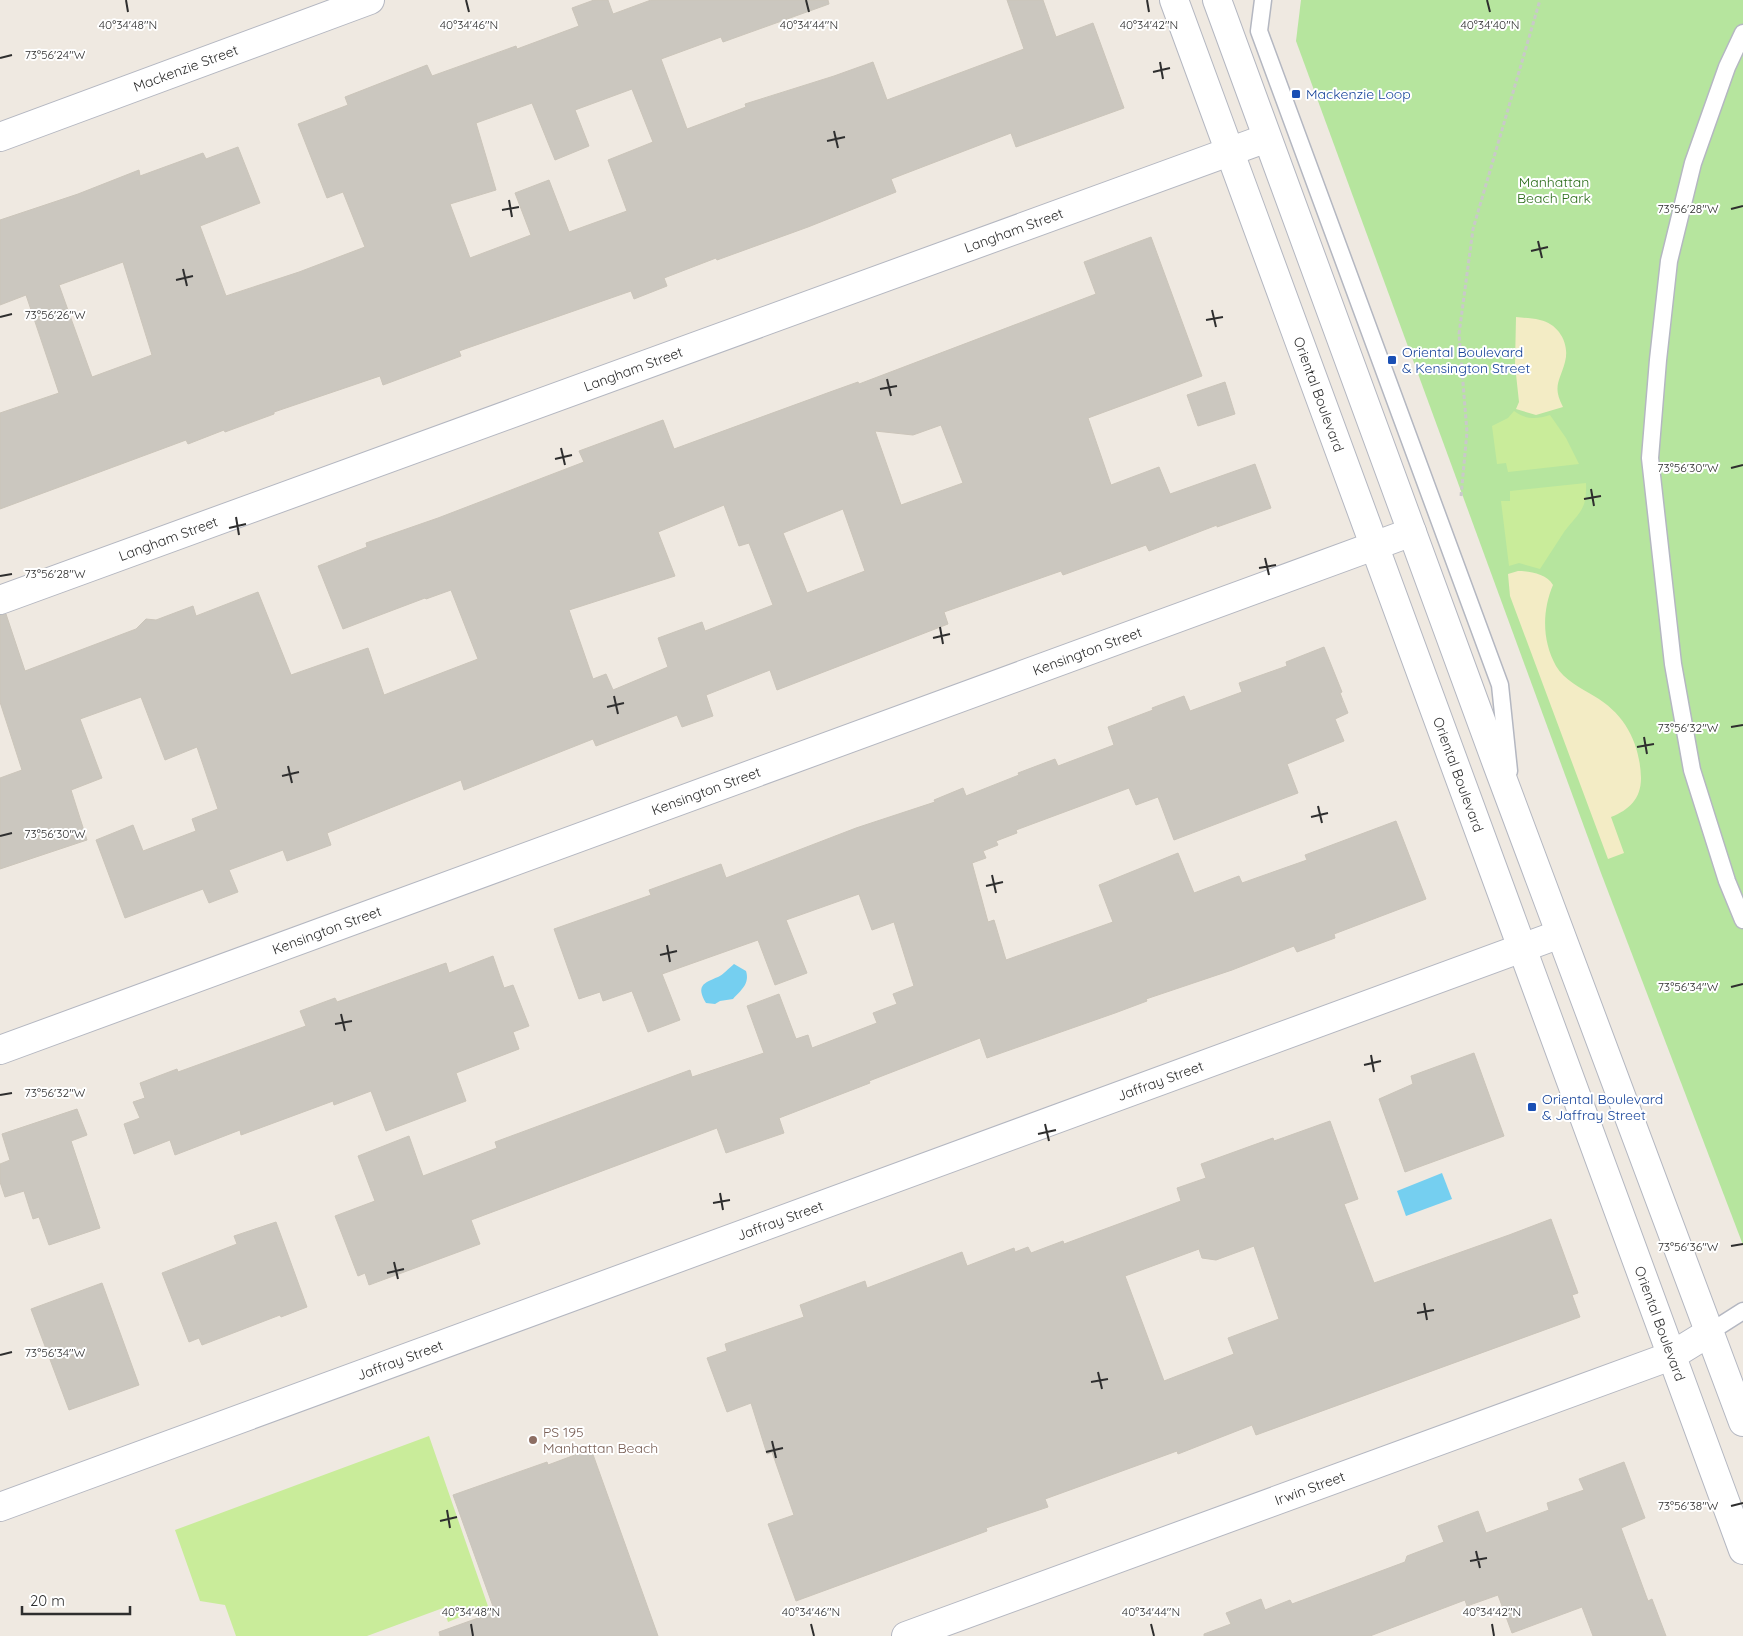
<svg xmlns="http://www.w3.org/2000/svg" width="1743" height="1636" font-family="Quicksand,sans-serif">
<rect width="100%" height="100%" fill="#efe9e1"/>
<polygon fill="#b6e59e" points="1301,0 1743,0 1743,1245 1601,873 1296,41"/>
<g fill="#f3ecc5">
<path d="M1516,317c8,1 16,1 24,3 19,4 30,24 25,42 -5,19 -13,24 -2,45l-27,8 -20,-6 3,-7 -4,-37z"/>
<path d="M1518,571c11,0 29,3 35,14 -11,26 -11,56 3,81 8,14 25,22 38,30 31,18 46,47 47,82 0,21 -12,32 -30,39l13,36 -16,6 -98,-263 -2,-22z"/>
</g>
<g fill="#c9ec9a">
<path d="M1514,411c12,9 23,8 36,4l16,23 13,26 -71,8 -2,-9 -9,1 -5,-38 16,-8z"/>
<path d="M1586,483c1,28 -7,29 -22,49 -8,12 -16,25 -24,37l-21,-6 -10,3 -8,-65h9v-10z"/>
<polygon points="429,1436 490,1612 475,1611 448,1622 443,1608 367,1636 236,1636 225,1605 200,1601 175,1530"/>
</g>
<g fill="#75cff0">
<path d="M734,964l12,7c4,13 -5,19 -13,28l-13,2 -5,3 -9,-1c-10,-17 -3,-20 12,-26 5,-2 11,-9 16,-13z"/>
<polygon points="1442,1173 1452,1199 1406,1216 1397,1191"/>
</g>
<g fill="#cbc7bf" stroke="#cbc5ba" fill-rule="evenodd">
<path d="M594,0h14l5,14 38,-14h177l1,4 -106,38 -2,-5 -60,22 26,70 59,-22 -1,-3 89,-28 39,-14 14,38 137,-51 -17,-49h36l13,37 37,-14 31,85 -108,39 -5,-14 -120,46 5,13 -88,35 -91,33 -1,-2 -52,20 3,8 -33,13 -3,-8 -172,60 2,5 -78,29 -3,-9 -106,36v2l-49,18 -1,-2 -36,14 -2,-4 -186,69v-96l59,-20 -33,-98 -26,10v-85l78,-26 61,-24 1,6 63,-23 3,6 32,-12 22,56 -60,23 26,70 73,-24 66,-25 -22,-55 -16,6 -29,-74 50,-19 -3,-8 82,-32 5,11 84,-30 1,3 62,-23 -7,-18zM632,89l21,53 -45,18 19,51 -58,21 -20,-52 -34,13 16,42 -61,23 -20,-54 46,-14 -20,-67 56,-20 23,57 34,-14 -14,-36zM123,262l29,93 -60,22 -33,-92z"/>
<path d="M1151,237l51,139 -114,42 23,67 48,-18 11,27 85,-30 16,44 -54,19v-2l-68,26 -3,-6 -83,30 -2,-4 -117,41 4,12 -171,66 -7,-20 -64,25 7,21 -31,11 -5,-12 -81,31 -3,-7 -129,51 -3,-10 -134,53 4,12 -44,16 -4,-11 -54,20 9,22 -29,11 -6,-14 -78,29 -29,-78 37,-15 10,26 53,-20 -4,-12 26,-10 -21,-62 -32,13 -24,-63 -61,22 22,59 -31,12 16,50 -87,29v-91l22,-8 -22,-68v-87l6,-1 19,57 111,-42 10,-10 10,1 37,-14 3,10 62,-24 33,83 77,-27 16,47 94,-36 -27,-69 -25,9 -1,-1 -82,31 -25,-63 49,-19 -1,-4 72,-25 146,-56 -5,-11 84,-31 11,29 156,-57 28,-10 1,2 237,-90 -12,-32zM941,425l22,58 -62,22 -26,-74 38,4zM724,505l15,41 10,-3 24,62 -68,26 -3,-9 -44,16 10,29 -55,23 -7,-16 -13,5 -24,-69 106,-34 -17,-44zM843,509l22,62 -58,22 -24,-60z"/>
<polygon points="1225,382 1235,414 1198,426 1187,395"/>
<polygon points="1324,647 1342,692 1340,693 1348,713 1335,719 1344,741 1287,764 1298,793 1174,840 1158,797 1136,805 1129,788 1016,830 1017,833 996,841 998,845 983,851 986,858 972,863 988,922 994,920 1006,960 1113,922 1099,885 1178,853 1194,893 1239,876 1242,883 1307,860 1305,855 1396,821 1426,899 1334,934 1335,938 1297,952 1294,946 1232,970 1146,999 1147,1001 1115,1013 987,1058 980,1038 869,1081 870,1083 779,1118 784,1133 726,1153 717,1128 471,1220 480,1244 369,1285 365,1273 358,1276 335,1216 375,1201 358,1156 409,1136 423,1176 497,1148 495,1142 690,1070 692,1077 764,1053 747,1006 779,994 796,1039 808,1035 812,1048 877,1023 873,1013 897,1004 893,994 914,986 894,922 872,930 859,894 786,920 807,973 775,985 758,940 662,974 680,1020 648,1032 632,991 603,1001 600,992 579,999 554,929 651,895 649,890 721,864 726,878 856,828 935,802 934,800 963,788 966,796 1019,775 1018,773 1055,759 1058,766 1114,745 1108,727 1153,710 1152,708 1184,696 1190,711 1242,692 1239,683 1287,666 1286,662"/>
<polygon points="493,956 504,988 513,985 529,1026 513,1032 519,1049 456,1073 466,1101 386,1131 371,1091 334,1105 333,1101 241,1135 240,1130 175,1155 170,1140 134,1154 124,1124 140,1118 133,1102 145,1098 140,1083 177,1069 178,1072 306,1026 300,1011 335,998 337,1002 446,963 449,973"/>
<polygon points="1474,1053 1504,1136 1405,1172 1379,1099 1413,1084 1411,1076"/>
<polygon points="77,1109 87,1135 71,1141 100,1228 49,1245 39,1217 33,1219 24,1191 5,1197 0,1182 0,1164 10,1160 2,1134"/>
<path d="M1330,1121l28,78 -14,5 30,79 135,-48 42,-16 27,74 -6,2 8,22 -324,118 -4,-10 -74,29 -1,-3 -132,48 3,8 -62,21 1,3 -191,70 -28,-77 26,-9 -22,-63 -5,2 -16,-51 -24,9 -20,-54 20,-7 -2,-7 79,-27 -4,-12 65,-24 2,7 95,-36 5,14 47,-18 1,4 13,-5 3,6 32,-12 1,3 117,-43 -4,-13 29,-10 -5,-14 72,-26 1,3zM1254,1246l25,73 -51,19 6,16 -70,27 -39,-105 74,-27 3,9 14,2z"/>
<polygon points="276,1222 307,1307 281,1317 280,1315 202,1345 199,1338 189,1342 162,1273 237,1244 234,1236"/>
<polygon points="102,1283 139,1385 69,1410 31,1309"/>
<polygon points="591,1449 658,1636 440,1636 439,1632 495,1612 453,1495 547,1462 548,1465"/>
<polygon points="1624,1462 1645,1518 1621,1528 1648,1601 1652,1599 1666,1636 1593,1636 1582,1607 1512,1633 1498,1595 1467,1606 1465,1600 1370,1636 1204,1636 1204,1634 1231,1624 1226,1613 1261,1599 1265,1610 1290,1600 1292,1604 1405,1562 1407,1556 1444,1542 1438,1526 1478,1511 1486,1533 1549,1510 1547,1503 1584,1490 1579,1479"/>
</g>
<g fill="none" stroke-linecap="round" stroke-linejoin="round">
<defs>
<g id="lane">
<polyline points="1263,0 1259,31 1500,685 1509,771"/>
<polyline points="1743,33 1727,67 1693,163 1669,261 1658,360 1650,458 1673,664 1692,770 1727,881 1743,920"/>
<polyline points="1710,1332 1743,1311"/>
</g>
<g id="street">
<path id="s1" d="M0,137l370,-137"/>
<path id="s2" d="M0,600l1267,-462"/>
<path id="s3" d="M0,1050l1412,-518"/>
<path id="s4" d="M0,1507l1560,-573"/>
<path id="s5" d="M906,1636l765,-280 39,-24"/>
</g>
<g id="secondary">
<path id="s6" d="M1174,0l569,1550"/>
<polyline points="1217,0 1497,764 1743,1422"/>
</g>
</defs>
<use href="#lane" stroke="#b4b7c1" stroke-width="19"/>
<use href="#street" stroke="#b4b7c1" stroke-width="30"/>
<use href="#secondary" stroke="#b4b7c1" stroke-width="30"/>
<polyline stroke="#c9c9c9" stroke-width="3" stroke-dasharray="4 2.5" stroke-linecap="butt" points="1461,496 1467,432 1459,334 1473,229 1540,0"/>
<use href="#lane" stroke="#fff" stroke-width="16"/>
<use href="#street" stroke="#fff" stroke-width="28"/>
<use href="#secondary" stroke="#fff" stroke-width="28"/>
</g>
<path fill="none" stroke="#2e2e2e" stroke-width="2" d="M126,0l2,12M466,0l3,12M806,0l3,12M1147,0l2,12M1487,0l3,12M0,58l12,-3M1160,62l3,17M1153,72l17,-4M834,131l4,17M827,141l18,-4M509,200l3,17M1731,209l12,-3M502,210l17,-3M1538,241l4,17M1531,251l17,-4M183,269l4,17M176,280l17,-4M1212,310l4,17M0,317l12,-3M1206,320l17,-3M887,379l4,17M880,389l17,-3M561,448l4,17M555,459l17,-4M1731,468l12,-3M1591,489l3,17M1584,499l17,-3M236,517l3,18M229,528l17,-4M1265,558l4,17M1259,568l17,-3M0,576l12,-2M940,627l3,17M933,638l17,-4M614,696l4,18M607,707l17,-4M1731,727l12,-2M1644,737l3,17M1637,747l17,-3M288,766l4,17M282,776l17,-4M1318,806l4,17M1311,817l17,-4M0,836l12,-3M992,875l4,18M986,886l17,-4M667,945l3,17M660,955l17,-4M1731,987l12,-3M341,1014l4,17M335,1024l17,-3M1371,1055l3,17M1364,1065l17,-4M0,1095l12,-2M1045,1124l4,17M1038,1134l18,-4M720,1193l3,17M713,1203l17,-3M1731,1246l12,-2M394,1262l4,17M387,1273l17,-4M1424,1303l3,17M1417,1313l17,-3M0,1355l12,-3M1098,1372l4,17M1091,1382l17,-3M772,1441l4,17M766,1452l17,-4M1731,1506l12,-3M447,1510l3,18M440,1521l17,-4M1476,1551l4,17M1470,1561l17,-3M471,1624l2,12M811,1624l3,12M1151,1624l3,12M1492,1624l2,12"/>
<g fill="#1a4fb4" stroke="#fff" stroke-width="2">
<rect x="1291" y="89" width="10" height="10" rx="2.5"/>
<rect x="1387" y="355" width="10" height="10" rx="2.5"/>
<rect x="1527" y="1102" width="10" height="10" rx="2.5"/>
</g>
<circle fill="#8d6e63" stroke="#fff" stroke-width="2" cx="533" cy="1440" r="5"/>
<g text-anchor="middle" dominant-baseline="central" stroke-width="4" stroke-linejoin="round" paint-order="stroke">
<g font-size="14" fill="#2e2e2e" stroke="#fff">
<text stroke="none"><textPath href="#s1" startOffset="198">Mackenzie Street</textPath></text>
<text stroke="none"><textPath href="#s2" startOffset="1079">Langham Street</textPath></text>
<text stroke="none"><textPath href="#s2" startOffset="674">Langham Street</textPath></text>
<text stroke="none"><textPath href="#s6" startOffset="420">Oriental Boulevard</textPath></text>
<text stroke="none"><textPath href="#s2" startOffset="179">Langham Street</textPath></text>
<text stroke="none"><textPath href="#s3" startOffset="1158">Kensington Street</textPath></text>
<text stroke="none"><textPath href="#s6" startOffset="825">Oriental Boulevard</textPath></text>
<text stroke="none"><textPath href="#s3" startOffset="752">Kensington Street</textPath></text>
<text stroke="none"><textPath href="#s3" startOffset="348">Kensington Street</textPath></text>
<text stroke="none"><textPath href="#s4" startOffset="1236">Jaffray Street</textPath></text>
<text stroke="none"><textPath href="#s4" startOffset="831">Jaffray Street</textPath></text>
<text stroke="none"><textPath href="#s6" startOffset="1410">Oriental Boulevard</textPath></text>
<text stroke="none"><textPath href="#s4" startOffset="426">Jaffray Street</textPath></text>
<text stroke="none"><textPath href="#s5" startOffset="430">Irwin Street</textPath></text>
</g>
<g font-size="14" fill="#164399" stroke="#fff" text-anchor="start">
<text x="1306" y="94">Mackenzie Loop</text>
<text x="1402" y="352">Oriental Boulevard<tspan x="1402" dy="16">&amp; Kensington Street</tspan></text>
<text x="1542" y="1099">Oriental Boulevard<tspan x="1542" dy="16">&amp; Jaffray Street</tspan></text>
</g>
<g font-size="14" fill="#2c6e1b" stroke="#fff">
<text x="1554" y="182">Manhattan<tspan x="1554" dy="16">Beach Park</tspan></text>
</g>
<g font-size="14" fill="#785e54" stroke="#fff" text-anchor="start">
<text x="543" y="1432">PS 195<tspan x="543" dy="16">Manhattan Beach</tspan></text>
</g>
</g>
<g font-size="12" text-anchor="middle" fill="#2e2e2e" stroke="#fff" stroke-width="4" stroke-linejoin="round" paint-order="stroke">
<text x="128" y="29">40°34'48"N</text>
<text x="469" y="29">40°34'46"N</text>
<text x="809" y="29">40°34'44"N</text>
<text x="1149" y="29">40°34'42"N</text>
<text x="1490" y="29">40°34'40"N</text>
<text x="55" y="59">73°56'24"W</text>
<text x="1688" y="213">73°56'28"W</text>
<text x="55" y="319">73°56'26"W</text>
<text x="1688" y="472">73°56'30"W</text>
<text x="55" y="578">73°56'28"W</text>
<text x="1688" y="732">73°56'32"W</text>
<text x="55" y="838">73°56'30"W</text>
<text x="1688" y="991">73°56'34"W</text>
<text x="55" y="1097">73°56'32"W</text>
<text x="1688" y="1251">73°56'36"W</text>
<text x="55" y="1357">73°56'34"W</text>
<text x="1688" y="1510">73°56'38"W</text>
<text x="471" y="1616">40°34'48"N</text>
<text x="811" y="1616">40°34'46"N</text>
<text x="1151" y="1616">40°34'44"N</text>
<text x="1492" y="1616">40°34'42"N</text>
</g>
<path d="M22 1606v8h108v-8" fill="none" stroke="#2e2e2e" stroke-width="2.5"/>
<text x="30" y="1606" font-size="15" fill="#2e2e2e" stroke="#ffffff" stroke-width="4" paint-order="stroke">20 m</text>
</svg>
